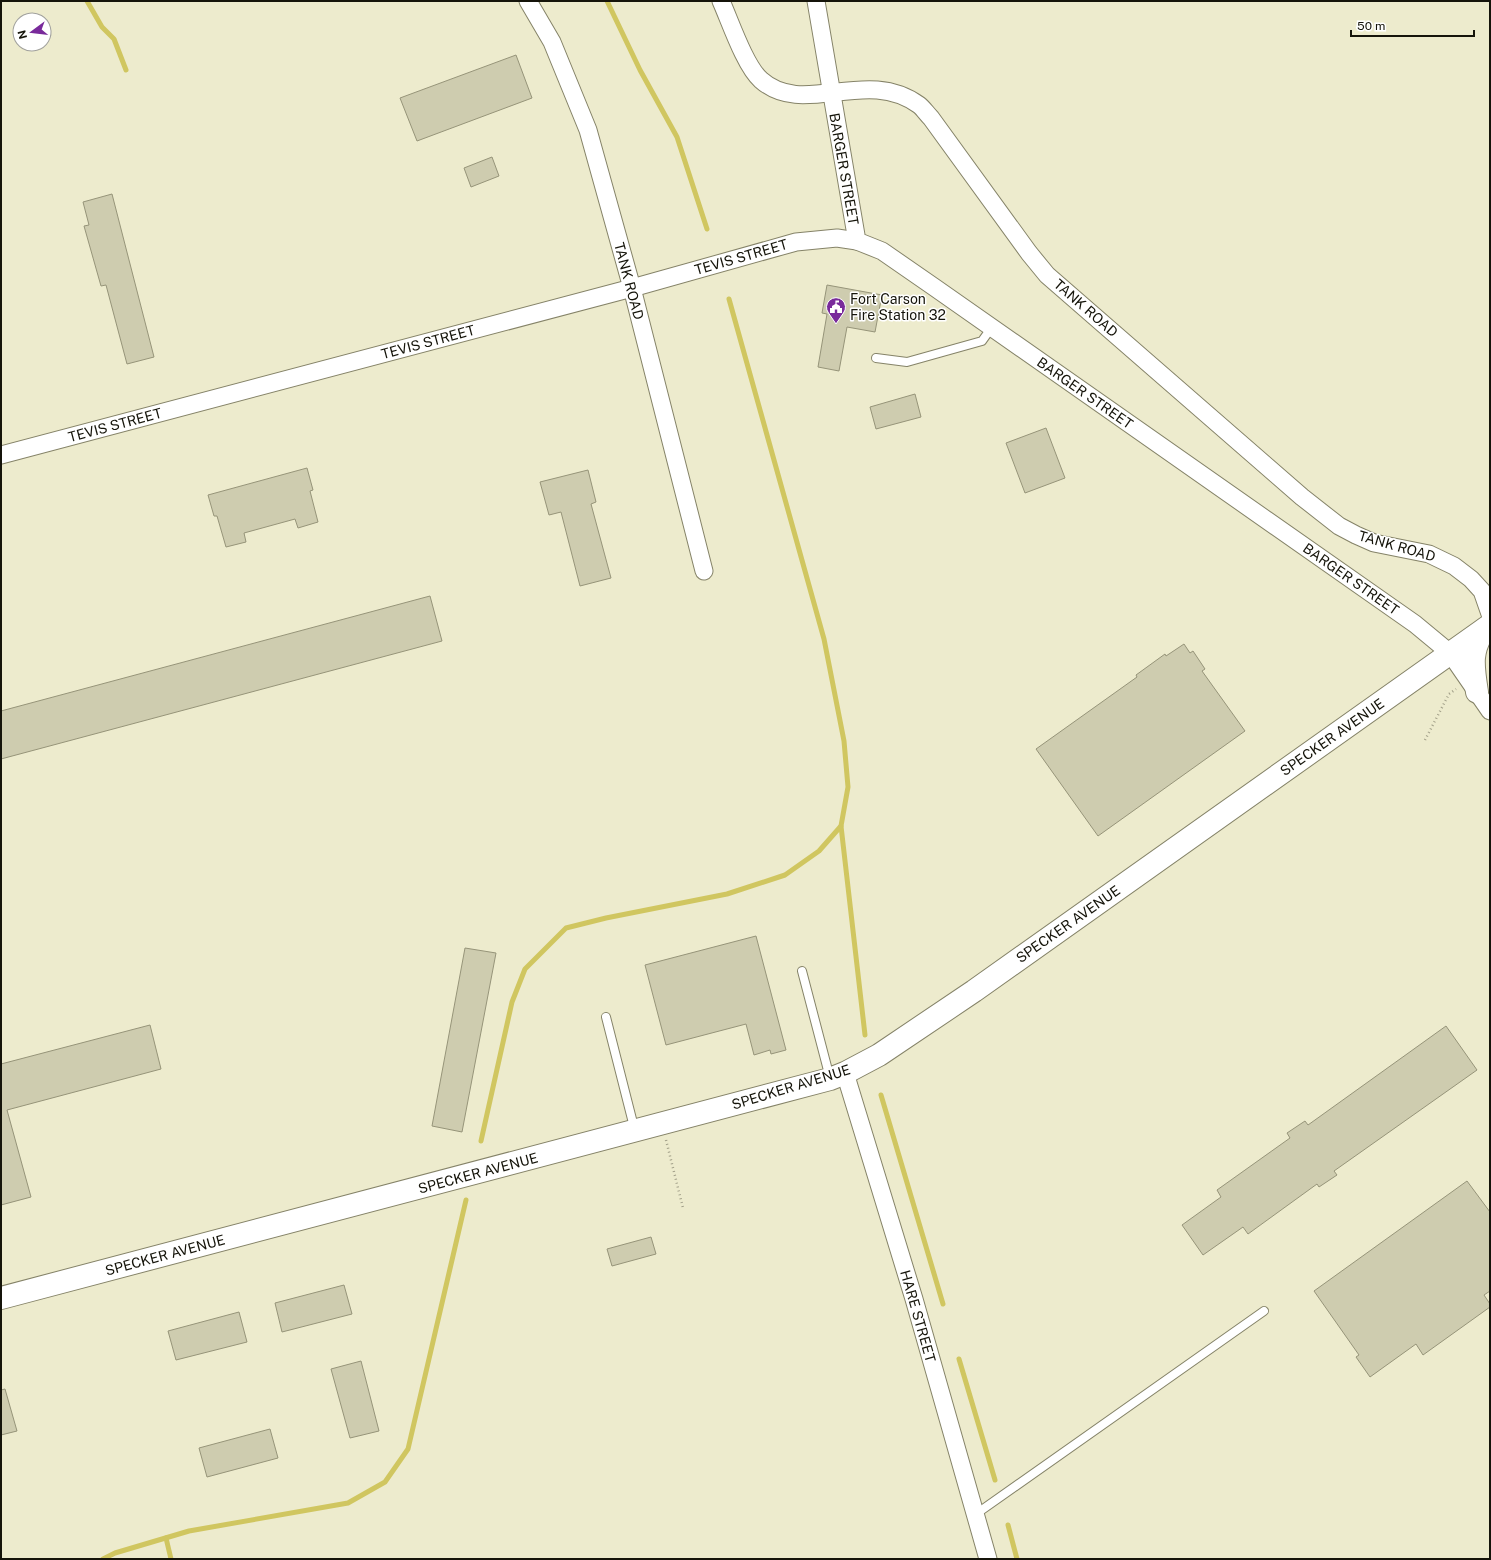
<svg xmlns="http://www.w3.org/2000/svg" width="1491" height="1560" font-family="'Public Sans',sans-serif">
<rect width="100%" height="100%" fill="#edebcd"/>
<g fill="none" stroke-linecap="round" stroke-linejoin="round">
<g stroke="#d0c660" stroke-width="5">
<polyline points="87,1 102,27 114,39 126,70"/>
<polyline points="607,1 640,70 677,137 707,229"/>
<polyline points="841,826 865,1035"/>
<polyline points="881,1095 943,1304"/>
<polyline points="481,1141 512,1002 525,969 566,928 606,918 727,894 785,875 819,851 841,826 848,787 844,741 824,639 729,299"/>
<polyline points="959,1359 995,1480"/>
<polyline points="1008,1525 1017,1559"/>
<polyline points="166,1538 171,1559"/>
<polyline points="103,1559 115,1553 189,1531 348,1503 385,1482 408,1449 466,1200"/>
</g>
</g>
<g fill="#ceccaf" stroke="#969479">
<polygon points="516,55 532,98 417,141 400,98"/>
<polygon points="492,157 499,176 471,187 464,168"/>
<polygon points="112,194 154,357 127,364 106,285 101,286 84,226 89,225 83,202"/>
<polygon points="827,285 882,295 875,332 847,327 839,371 818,367 827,314 822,313"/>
<polygon points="915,394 921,417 876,429 870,407"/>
<polygon points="1046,428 1065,478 1025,493 1006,443"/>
<polygon points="307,468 313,490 310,491 318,522 298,528 295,519 244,533 246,542 226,547 217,516 214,516 208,495"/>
<polygon points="588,470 596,502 591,504 611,578 580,586 561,512 549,515 540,482"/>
<polygon points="430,596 442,641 1,759 1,711"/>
<polygon points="1184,644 1190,653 1193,651 1205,669 1202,671 1245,731 1098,836 1036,749 1137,677 1136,675 1165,654 1166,656"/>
<polygon points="756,936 786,1050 771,1054 770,1050 754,1055 746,1024 666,1045 645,965"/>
<polygon points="465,948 496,953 462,1132 432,1126"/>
<polygon points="150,1025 161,1069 7,1110 31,1197 1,1205 1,1064"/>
<polygon points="1446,1026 1477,1070 1334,1171 1337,1175 1319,1187 1317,1184 1248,1234 1243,1227 1203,1255 1182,1225 1221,1197 1217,1190 1290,1138 1287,1133 1305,1121 1308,1125"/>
<polygon points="1467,1181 1490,1212 1490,1291 1484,1295 1490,1304 1490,1307 1423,1355 1416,1344 1370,1377 1356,1357 1359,1355 1314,1291"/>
<polygon points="651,1237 656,1254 612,1266 607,1249"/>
<polygon points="344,1285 352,1314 282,1332 275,1303"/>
<polygon points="239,1312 247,1342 176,1360 168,1331"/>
<polygon points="361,1361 379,1431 350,1438 331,1369"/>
<polygon points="5,1389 17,1431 1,1435 1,1390"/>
<polygon points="270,1429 278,1458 207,1477 199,1448"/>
</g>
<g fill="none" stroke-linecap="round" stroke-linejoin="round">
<defs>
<g id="lane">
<polyline points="876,358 907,362 982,341 992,327"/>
<polyline points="802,971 830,1078"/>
<polyline points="606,1017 635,1131"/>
<polyline points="976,1514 1264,1311"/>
</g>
<g id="street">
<polyline points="528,1 552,42 588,130 632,288 704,571"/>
<path d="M721,1c9,20 24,65 40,79 42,38 105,-14 158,25 4,3 8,9 12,13l98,135 18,22 255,222 37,29 17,9 18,8 55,11 25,12 17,13 11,12 8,23"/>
<polyline points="816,1 857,241 882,251 934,287 1415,624 1450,653 1490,711"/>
<polyline points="1,455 632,288 796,242 837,238 857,241"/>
<polyline points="845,1073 914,1299 988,1559"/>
</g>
<g id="secondary">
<path d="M1477,692c-4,-26 -7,-41 8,-63"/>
<polyline points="1,1298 830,1079 845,1073 879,1055 974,991 1490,625"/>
</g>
</defs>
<use href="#lane" stroke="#858368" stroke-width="10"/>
<use href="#street" stroke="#858368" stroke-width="19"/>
<use href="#secondary" stroke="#858368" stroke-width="24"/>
<g stroke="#a3a18a" stroke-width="2.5" stroke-dasharray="1 3" stroke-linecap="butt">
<polyline points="1425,740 1449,694 1456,689"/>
<polyline points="666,1140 683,1208"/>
</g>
<use href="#lane" stroke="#fff" stroke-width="8"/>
<use href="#street" stroke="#fff" stroke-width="17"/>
<use href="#secondary" stroke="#fff" stroke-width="22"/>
</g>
<defs>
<symbol id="civic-pin" viewBox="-11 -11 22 30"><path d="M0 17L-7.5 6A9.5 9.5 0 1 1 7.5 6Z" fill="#792a9b" stroke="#fff"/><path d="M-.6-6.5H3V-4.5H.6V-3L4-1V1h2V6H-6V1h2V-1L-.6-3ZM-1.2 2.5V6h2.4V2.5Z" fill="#fff"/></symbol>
</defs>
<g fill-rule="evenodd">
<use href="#civic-pin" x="825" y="296" width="22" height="30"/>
</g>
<g text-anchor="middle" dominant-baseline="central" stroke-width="3" stroke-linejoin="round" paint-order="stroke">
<g font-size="14" fill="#15140a" stroke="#fff">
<text transform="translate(844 169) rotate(80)">BARGER STREET</text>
<text transform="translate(741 257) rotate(-16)">TEVIS STREET</text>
<text transform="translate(629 281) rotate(75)">TANK ROAD</text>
<text transform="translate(1086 308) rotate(41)">TANK ROAD</text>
<text transform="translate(428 342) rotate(-15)">TEVIS STREET</text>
<text transform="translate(1085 393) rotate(35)">BARGER STREET</text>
<text transform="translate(115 425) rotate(-15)">TEVIS STREET</text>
<text transform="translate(1397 546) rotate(16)">TANK ROAD</text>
<text transform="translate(1351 579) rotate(35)">BARGER STREET</text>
<text transform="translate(1332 737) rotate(-35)">SPECKER AVENUE</text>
<text transform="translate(1068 924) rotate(-35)">SPECKER AVENUE</text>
<text transform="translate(791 1087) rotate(-17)">SPECKER AVENUE</text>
<text transform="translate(478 1173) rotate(-15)">SPECKER AVENUE</text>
<text transform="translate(165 1255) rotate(-15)">SPECKER AVENUE</text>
<text transform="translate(918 1316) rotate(74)">HARE STREET</text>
</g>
<g font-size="14" fill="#15140a" stroke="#fff" text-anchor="start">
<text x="850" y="299">Fort Carson<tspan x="850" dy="16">Fire Station 32</tspan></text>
</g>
</g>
<rect width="1491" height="1560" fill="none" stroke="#15140a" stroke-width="4"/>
<g transform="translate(32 32) rotate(255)"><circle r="19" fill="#ffffff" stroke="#a1a19d"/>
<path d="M0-3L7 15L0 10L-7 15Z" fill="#792a9b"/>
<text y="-6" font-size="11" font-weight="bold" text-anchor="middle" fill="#15140a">N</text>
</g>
<path d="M1351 30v6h123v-6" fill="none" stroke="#15140a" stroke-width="2"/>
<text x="1357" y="30" font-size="12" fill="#15140a" stroke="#ffffff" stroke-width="3" paint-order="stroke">50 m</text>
</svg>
